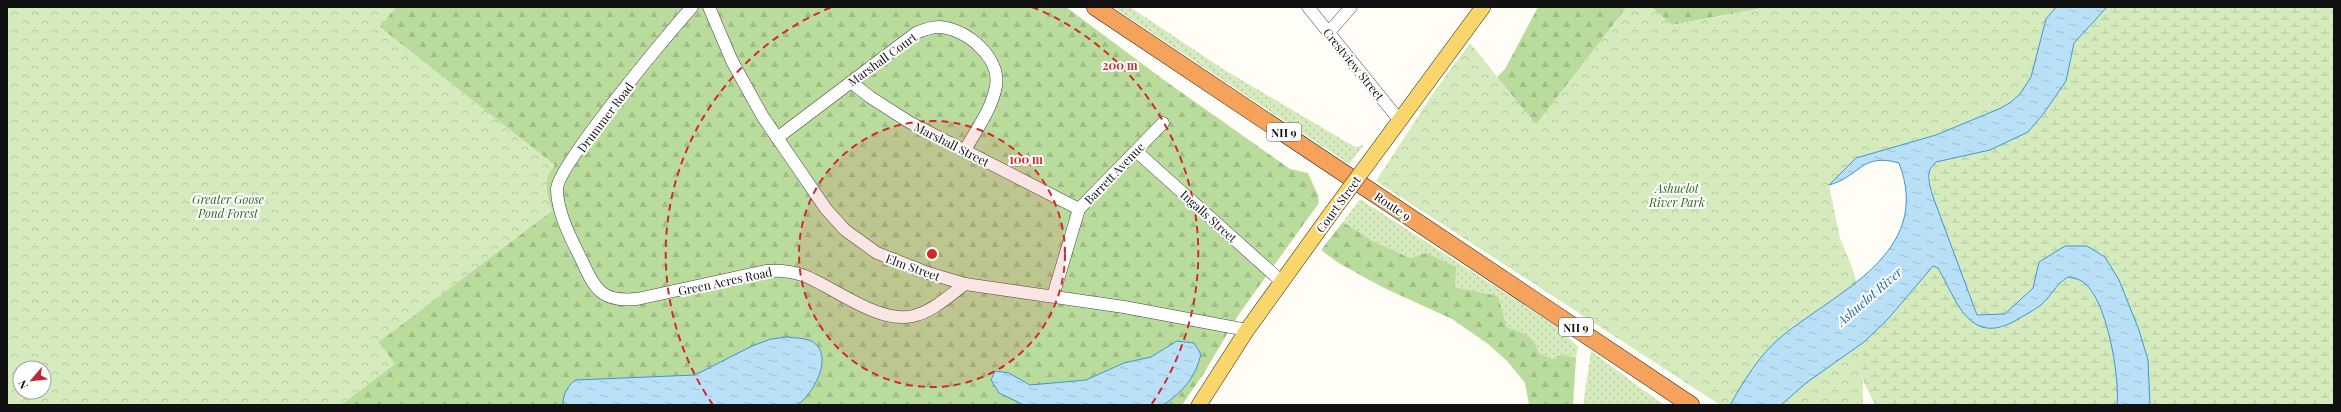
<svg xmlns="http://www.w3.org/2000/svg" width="2341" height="412" font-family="'Playfair Display',serif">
<defs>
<pattern id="grass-dots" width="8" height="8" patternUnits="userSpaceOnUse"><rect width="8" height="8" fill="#d5ebbd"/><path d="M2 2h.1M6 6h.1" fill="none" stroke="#b6c8a1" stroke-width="1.8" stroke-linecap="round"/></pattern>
<pattern id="forest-firs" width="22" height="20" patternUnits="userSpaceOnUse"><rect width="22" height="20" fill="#b9dc9c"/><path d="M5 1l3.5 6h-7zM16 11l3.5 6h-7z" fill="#9ebc85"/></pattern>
<pattern id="wetland-marsh" width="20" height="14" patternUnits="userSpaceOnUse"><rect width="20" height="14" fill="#d5ebbd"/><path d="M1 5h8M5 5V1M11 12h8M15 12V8" fill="none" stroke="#b6c8a1"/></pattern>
<pattern id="park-crowns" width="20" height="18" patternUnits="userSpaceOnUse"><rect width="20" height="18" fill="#d5ebbd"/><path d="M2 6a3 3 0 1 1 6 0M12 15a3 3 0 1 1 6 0" fill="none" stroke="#b6c8a1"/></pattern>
<pattern id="water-ripples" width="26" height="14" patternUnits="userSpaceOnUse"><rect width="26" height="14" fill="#b9e0f7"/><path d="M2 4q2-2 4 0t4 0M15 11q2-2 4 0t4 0" fill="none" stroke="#9ebfd3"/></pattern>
</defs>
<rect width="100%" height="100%" fill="#fffdf5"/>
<g fill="url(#grass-dots)">
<polygon points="1113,7 1130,7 1223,69 1355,147 1364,145 1349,164"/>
<path d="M1360,199l199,129 19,19 -2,11 -14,-4 -10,5 -13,-6c-5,-17 -16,-20 -32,-26l-9,-31 -43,-9 -29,-34 -16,5 -37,-17 -30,-19z"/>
<polygon points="1591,351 1664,405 1583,405"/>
</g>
<g fill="url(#forest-firs)" fill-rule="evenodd">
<path d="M7,7h1059l98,73 126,89 18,4 10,22 1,8 -80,111 -35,59 -22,32h-1175zM20,368h24v24h-24z"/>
<polygon points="1538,7 1627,7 1536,125 1497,77 1505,69"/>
<polygon points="1651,7 1768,7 1672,25"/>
<path d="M1343,222l30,19 37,17 16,-5 30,14 -1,20 43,9 9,31c17,7 26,7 32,26l13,6 10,-5 14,4 -3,47h-44l-4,-22 -18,-22 -19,-17 -36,-25 -70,-32 -45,-25 -16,-12z"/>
</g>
<g fill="url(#wetland-marsh)">
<path d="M2107,7h227v398h-184l-2,-45 -29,-80 -14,-23 -18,-11 -48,16 -6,26 -28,26 -28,1 -45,-121c-3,-14 -7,-22 4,-32l54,-12 38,-18 16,-19 22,-32 8,-38z"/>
<path d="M1933,266l5,2 28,48 36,12 39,-24 19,-23 8,-4c5,1 11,2 15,5 24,16 37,96 34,123h-242l-26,-53 39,-33z"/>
</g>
<g fill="url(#park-crowns)" fill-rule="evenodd">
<path d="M7,7h389l-16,20 175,138c-13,15 -8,29 -3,46l-173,131 16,22 -54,41h-334zM20,368h24v24h-24z"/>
<polygon points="1627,7 1651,7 1672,25 1768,7 2056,7 2046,19 2031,77 2020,94 2011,102 2001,108 1936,135 1856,158 1829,185 1840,238 1853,270 1862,301 1863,405 1720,405 1376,181 1434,92 1470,43 1536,125"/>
</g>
<g fill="url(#water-ripples)" stroke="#3f96cf">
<path d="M2056,7h51l-33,36 -8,38 -22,32 -16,19 -38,18 -54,12c-11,10 -7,18 -4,32l45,121 28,-1 28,-26 6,-26 26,-16h22l18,11 14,23 20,50 9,30 2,45h-33c3,-27 -10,-107 -34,-123 -4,-3 -10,-4 -15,-5 -12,7 -17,19 -27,28 -8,6 -18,11 -26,16 -46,25 -58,-20 -77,-53l-5,-2 -45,53 -24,23 -58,41 -25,22h-51c14,-24 29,-50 51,-68 54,-45 153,-83 118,-174 -38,-11 -39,14 -70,22l27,-27 80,-23 65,-27 10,-6 9,-8 11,-17 15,-58z"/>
<path d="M787,337c7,1 16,1 22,3 28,12 5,54 -12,65h-234c0,-11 4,-18 12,-25l120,-5 57,-29 19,-7z"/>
<path d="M1177,341l17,2 7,11c-5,23 -19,39 -38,51h-139l-25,-12 -8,-13 4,-9 14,2 21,12 56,-5 38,-17 27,-6z"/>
</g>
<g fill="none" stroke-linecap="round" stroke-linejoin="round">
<defs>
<g id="minor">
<path d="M692,7c-22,25 -135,159 -135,182 0,25 16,53 26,74 13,29 21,39 54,36l129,-28c13,-1 26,0 39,5 30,12 74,48 108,40 19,-4 37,-21 52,-32"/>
<polyline points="709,7 732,61 763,117 826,209 845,230 877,253 928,273 965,284 1124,307 1247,330"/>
<polyline points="1308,7 1400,121"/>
<polyline points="1329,32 1351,7"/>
<polyline points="851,82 870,97 909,122 1079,209"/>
<path d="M777,138l139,-105c7,-3 15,-6 23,-6 27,1 62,31 57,59 -4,23 -20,44 -31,64"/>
<polyline points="1136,151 1281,281"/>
<polyline points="1053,296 1079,209 1163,123"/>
</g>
<g id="major">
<polyline points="1383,143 1483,7"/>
<polyline points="1199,405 1247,330 1332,212"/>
</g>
<polyline id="highway" points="1095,7 1691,405"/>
</defs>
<use href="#minor" stroke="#444" stroke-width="13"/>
<use href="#major" stroke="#222" stroke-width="16"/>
<use href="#highway" stroke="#222" stroke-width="18"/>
<use href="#minor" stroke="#fff" stroke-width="12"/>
<use href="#major" stroke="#f9d66b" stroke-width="15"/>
<use href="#highway" stroke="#f5a25d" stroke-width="17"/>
<defs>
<polyline id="major-bridge" points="1332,212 1383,143"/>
</defs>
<use href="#major-bridge" stroke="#222" stroke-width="16" stroke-linecap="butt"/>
<use href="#major-bridge" stroke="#f9d66b" stroke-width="15"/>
</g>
<circle cx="932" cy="254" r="133" fill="#d62828" fill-opacity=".12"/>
<g fill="none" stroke="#d62828" stroke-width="2" stroke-dasharray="7 5">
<circle cx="932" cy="254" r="133"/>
<path d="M713 405A266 266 0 0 1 832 7M1032 7A266 266 0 0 1 1151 405"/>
</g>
<g text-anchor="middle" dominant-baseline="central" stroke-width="4" stroke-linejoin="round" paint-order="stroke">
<g fill="#fff" stroke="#585858" stroke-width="1">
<rect x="1267" y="123" width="34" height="18" rx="3"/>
<rect x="1559" y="318" width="34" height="18" rx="3"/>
</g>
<g font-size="11" font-weight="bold" fill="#111">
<text x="1284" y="132">NH 9</text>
<text x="1576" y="327">NH 9</text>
</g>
<g font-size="12" fill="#111" stroke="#fff">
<text transform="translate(882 59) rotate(-36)">Marshall Court</text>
<text transform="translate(1354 64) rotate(51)">Crestview Street</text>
<text transform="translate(605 117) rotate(-53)">Drummer Road</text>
<text transform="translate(952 144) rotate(27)">Marshall Street</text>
<text transform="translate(1114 173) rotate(-46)">Barrett Avenue</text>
<text transform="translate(1338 204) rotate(-54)">Court Street</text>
<text transform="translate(1393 206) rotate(34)">Route 9</text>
<text transform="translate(1209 216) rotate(42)">Ingalls Street</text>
<text transform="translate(913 267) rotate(20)">Elm Street</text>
<text transform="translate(725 281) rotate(-12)">Green Acres Road</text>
</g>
<g font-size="12" font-style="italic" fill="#2f6b1f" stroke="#fff">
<text x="1677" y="188">Ashuelot<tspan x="1677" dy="14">River Park</tspan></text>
<text x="228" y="199">Greater Goose<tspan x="228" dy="14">Pond Forest</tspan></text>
</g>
<g font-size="13" font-style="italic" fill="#1768a6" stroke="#fff">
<text transform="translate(1869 296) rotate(-41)">Ashuelot River</text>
</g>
</g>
<circle cx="932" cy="254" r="6" fill="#d62828" stroke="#fff" stroke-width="2"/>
<g font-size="12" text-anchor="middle" font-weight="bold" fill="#d62828" stroke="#fff" stroke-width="4" stroke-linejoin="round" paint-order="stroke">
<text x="1120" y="70">200 m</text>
<text x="1026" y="164">100 m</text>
</g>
<rect width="2341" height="412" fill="none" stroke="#111111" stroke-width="16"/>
<g transform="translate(32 380) rotate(242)"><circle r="19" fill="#ffffff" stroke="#a0a0a0"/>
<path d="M0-3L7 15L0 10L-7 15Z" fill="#c4262e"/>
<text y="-6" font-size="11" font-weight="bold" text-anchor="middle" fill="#111111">N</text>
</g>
</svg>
